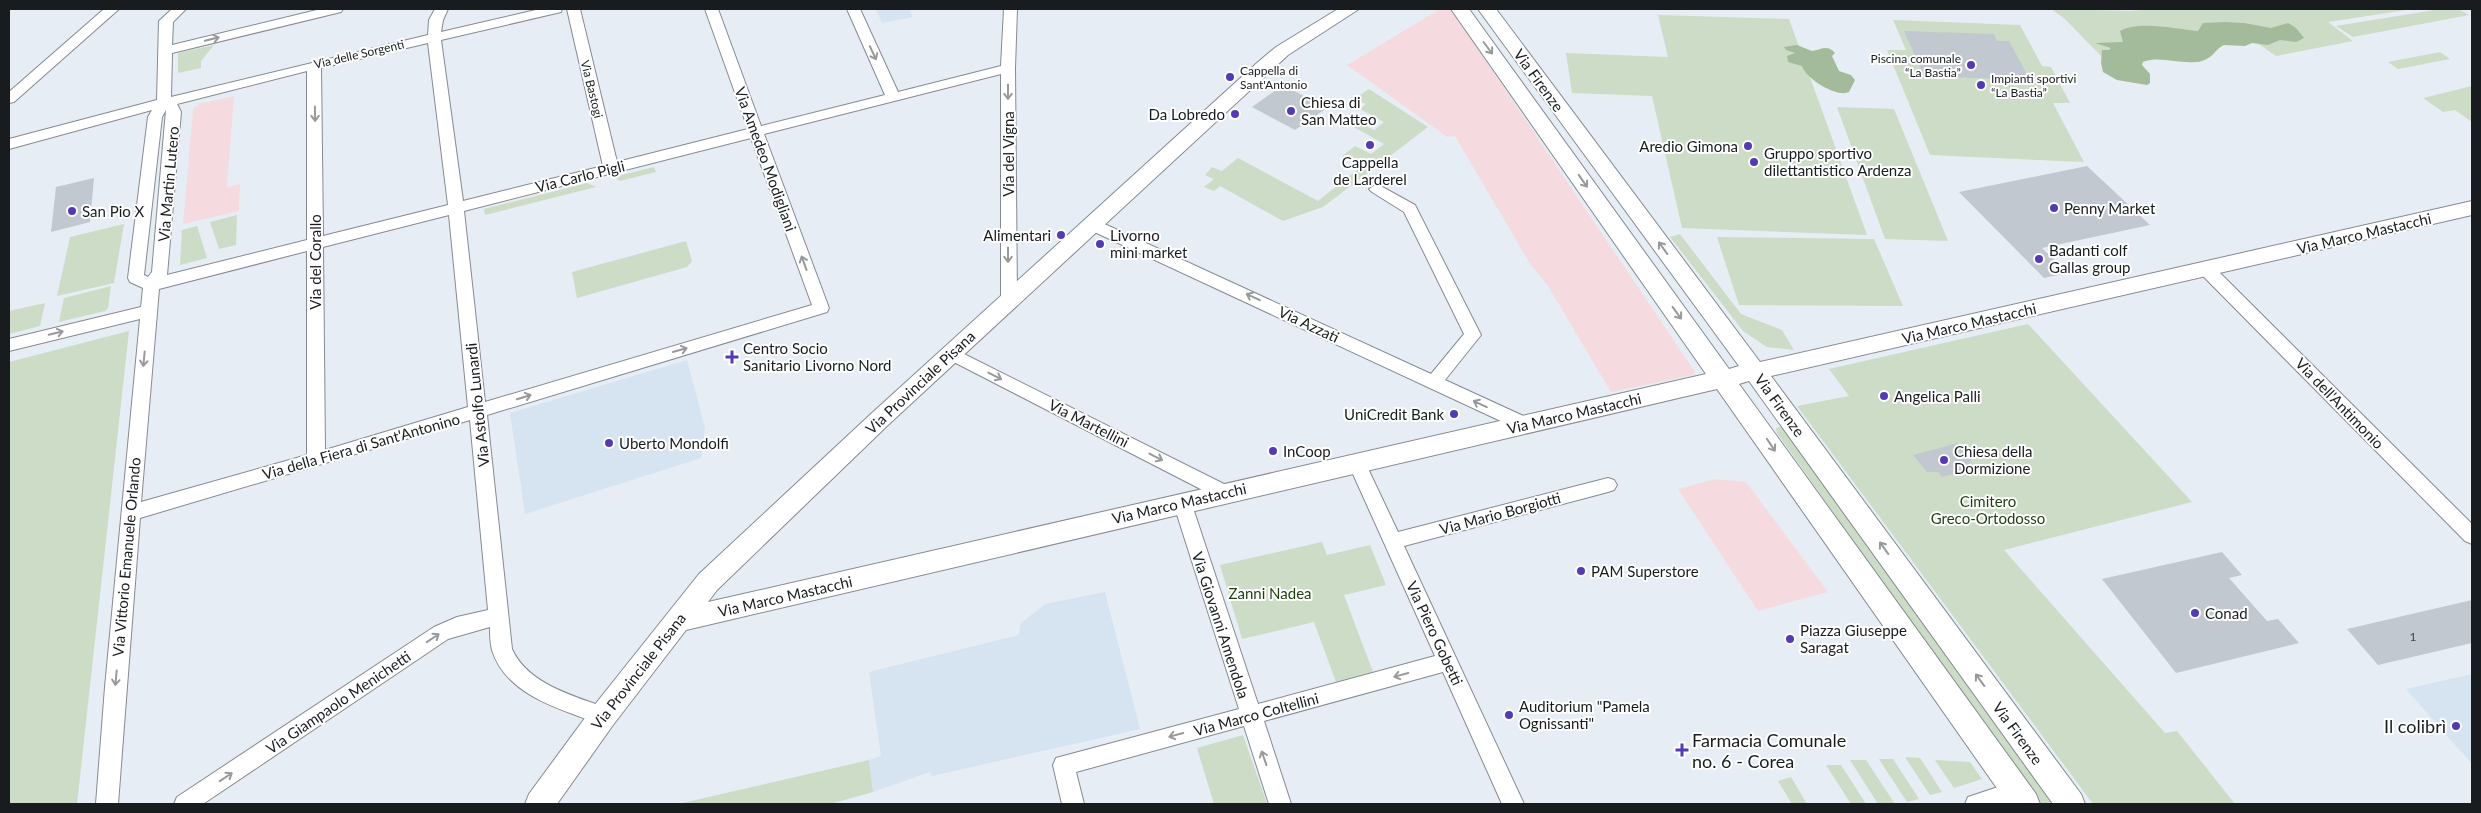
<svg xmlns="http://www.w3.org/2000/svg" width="2481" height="813" font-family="Lato,sans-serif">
<rect width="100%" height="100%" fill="#e6edf5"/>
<g fill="#f5dbdf">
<polygon points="1440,9 1451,9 1695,372 1693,375 1611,392 1548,286 1529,262 1455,136 1447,137 1347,65"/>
<polygon points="234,96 227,187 240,184 239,211 183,224 193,109 199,104"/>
<polygon points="1715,479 1746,482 1828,592 1758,611 1678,489"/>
</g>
<g fill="#d6e3f1">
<polygon points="876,9 909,9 913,17 882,23"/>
<polygon points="687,360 705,428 701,458 525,514 510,413"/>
<polygon points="1105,592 1140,729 932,776 930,772 873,792 869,760 881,756 869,672 1019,635 1020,624 1045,604"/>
<polygon points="2472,674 2472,764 2406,689"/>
</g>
<g fill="#ccdcc6">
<polygon points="2051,9 2130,11 2154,9 2413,9 2328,22 2353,41 2276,56 2247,36 2103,58 2065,19"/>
<polygon points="2441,9 2458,9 2469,15 2353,37 2336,26"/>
<polygon points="1658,15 1789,19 1867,235 1682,228 1652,96 1572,93 1566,53 1668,57"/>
<polygon points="1893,20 2020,25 2042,66 2051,67 2070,103 2053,103 2084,162 1930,155 1887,50 1906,50"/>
<polygon points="214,45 201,61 201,68 178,73 178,53"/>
<polygon points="2440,52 2450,59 2398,69 2388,62"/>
<polygon points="2472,86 2472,122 2455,110 2443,112 2423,98"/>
<polygon points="1369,89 1428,127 1323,207 1283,221 1220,186 1214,191 1204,187 1214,179 1205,175 1212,167 1222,171 1238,158 1318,201 1361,167 1342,156 1355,146 1371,154 1384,144 1354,127 1360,123 1374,130 1384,122 1360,109 1366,104 1354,99"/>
<polygon points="1837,107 1894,109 1948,241 1885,239"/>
<polygon points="654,167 656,172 620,181 614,177"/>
<polygon points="587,183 596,187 485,215 484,209"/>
<polygon points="237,215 236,245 219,249 210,222"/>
<polygon points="124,224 114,283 57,296 70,237"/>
<polygon points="197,226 207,258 180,265 182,230"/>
<polygon points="1680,234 1741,314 1782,330 1794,350 1767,347 1743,331 1670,237"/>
<polygon points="1717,237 1874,239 1903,306 1739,305"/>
<polygon points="686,241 692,261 687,267 577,298 572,272"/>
<polygon points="111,286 108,308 105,311 59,322 64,298"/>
<polygon points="45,303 40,326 9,334 9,311"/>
<polygon points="2028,324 2192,502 2004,550 2165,733 2177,731 2235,804 2093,804 1797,406 1849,396 1829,369"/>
<polygon points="129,331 77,804 9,804 9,362"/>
<polygon points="1780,427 1786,430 2058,804 2041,804 1777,433 1776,428"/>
<polygon points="1322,542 1327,555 1370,545 1386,585 1344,595 1373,672 1336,682 1314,622 1242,639 1220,565"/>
<polygon points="1243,735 1267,804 1214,804 1197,748"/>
<polygon points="1905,757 1920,758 1942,792 1930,795"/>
<polygon points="1879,759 1893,759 1919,799 1907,802"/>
<polygon points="869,760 873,792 830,804 678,804"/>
<polygon points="1850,760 1866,760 1895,804 1878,804"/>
<polygon points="1935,760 1970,762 1982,779 1954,788"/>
<polygon points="1826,765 1841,765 1866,804 1851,804"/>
<polygon points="1791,777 1807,804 1792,804 1778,781"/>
</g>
<g fill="#a3bb9a">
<path d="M2225,22l19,1 27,5 17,-5 8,5 8,10 -8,4 -16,-2 -12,5 -16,-2 -7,3 -21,-1c-9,4 -11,13 -22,16 -20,5 -40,-6 -59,1l-1,3 8,9v9l-3,2 -30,-5 -14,-8 -2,-9 1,-13h7l2,-2 -16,-5 28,-1 -3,-11c18,-11 57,-2 78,0l5,-8z"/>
<path d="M1797,45l15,6c9,-1 15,-7 23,2l-3,3 7,15 12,4 4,5 -6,12c-12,6 -43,-13 -47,-26l-14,-4 -1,-6 8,-3 -9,-3 -2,-3z"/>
</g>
<g fill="#c1c8d0">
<polygon points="1904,31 1994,34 1997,41 2009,41 2030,80 1924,76"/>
<polygon points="1283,85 1327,108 1295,130 1252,107"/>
<polygon points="2087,166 2150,225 2042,248 2067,273 2044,278 1959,192"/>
<polygon points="94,178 90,222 51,232 56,187"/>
<polygon points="1958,443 1971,459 1968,470 1942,477 1938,472 1927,472 1913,455"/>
<polygon points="2222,552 2242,575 2229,578 2267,621 2278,619 2299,643 2176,673 2102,579"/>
<polygon points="2472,600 2472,643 2378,665 2347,629"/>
</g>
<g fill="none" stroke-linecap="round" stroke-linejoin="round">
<defs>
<g id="street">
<polygon points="104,9 119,9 14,102 9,103 9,92"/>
<path d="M172,9h14l-13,13 -1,23 149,-36h22l-2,3 -169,41 -1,44 257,-62 1,-15 6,-11h13l-5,11 -2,12 99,-23h22l-1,3 -120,28 22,161 140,-35 -36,-157h13l37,153 131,-33 -43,-120h13l43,117 124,-31 -38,-86h13l38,83 103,-26 3,-57h13l-2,59 2,232 -2,4h-12l-2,-4v-226l-237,60 65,174 -2,4 -340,103 25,234c16,36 65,48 98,60l3,7 -3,7 -7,2c-40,-15 -97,-29 -111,-75 -2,-7 -2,-16 -2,-23l-42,12 -245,165h-29l3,-7 257,-170 23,-10 31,-7 -18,-190 -330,98 -22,286h-22l9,-117 35,-368 -131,32v-12l132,-32 2,-19 -13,-6 -2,-4 20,-161 4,-7 -143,39v-10l148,-39 2,-79zM428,43l20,162 -125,31 -2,-168zM307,71v169l-140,35 14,-163 -4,-8zM166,110l-14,162 -4,5 -4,-2 18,-158zM751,138l61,167 -327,97 -21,-191zM449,215l19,192 -143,43 -2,-203zM307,251v204l-166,47 18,-213z"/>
<polygon points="1377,184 1415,205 1481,335 1445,380 1530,419 1533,424 1530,429 1524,431 1518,429 1088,229 1085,225 1088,221 1098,221 1431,374 1464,334 1404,212 1372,192 1369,189"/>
<polygon points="2207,264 2213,266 2472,524 2472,544 2465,541 2201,274 2199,270 2201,266"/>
<polygon points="952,348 1232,488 1234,493 1232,498 1225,500 1218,498 946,358 944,354 946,350"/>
<polygon points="1357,456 1363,458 1398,532 1608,478 1614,480 1617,485 1614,490 1608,492 1404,546 1524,804 1502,804 1443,672 1264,721 1291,804 1269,804 1244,726 1076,772 1084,804 1062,804 1053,765 1056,758 1239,709 1173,502 1175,497 1182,495 1189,497 1191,502 1258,704 1435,656 1348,463 1351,458"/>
<polygon points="2016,781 2024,784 2027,791 2024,798 2007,804 1965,804 1968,797"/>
</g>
<polygon id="secondary" points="1338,9 1359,9 1288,55 1272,70 888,425 717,590 708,602 1706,374 1451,9 1469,9 1729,369 1739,366 1478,9 1496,9 1760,362 2472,201 2472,215 1771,376 2081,794 2085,804 2053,804 1749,381 1739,384 2036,794 2040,804 2008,804 1717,389 686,630 613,725 557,804 525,804 529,794 593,707 699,574 872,413 1258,62 1276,47"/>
</defs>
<use href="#street" stroke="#848b92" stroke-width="2"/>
<use href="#secondary" stroke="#848b92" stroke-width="2"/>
<use href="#street" fill="#fff" fill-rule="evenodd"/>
<use href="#secondary" fill="#fff" fill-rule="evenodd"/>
</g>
<defs><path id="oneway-shaft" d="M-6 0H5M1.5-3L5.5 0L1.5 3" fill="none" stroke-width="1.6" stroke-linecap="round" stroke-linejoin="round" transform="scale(1.25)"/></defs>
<g stroke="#98999a">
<use href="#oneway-shaft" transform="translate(212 39) rotate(-14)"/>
<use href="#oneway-shaft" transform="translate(1488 48) rotate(53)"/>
<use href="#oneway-shaft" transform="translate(873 53) rotate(65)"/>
<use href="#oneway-shaft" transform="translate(1008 92) rotate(90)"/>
<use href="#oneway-shaft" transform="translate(315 114) rotate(89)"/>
<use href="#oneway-shaft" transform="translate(1583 181) rotate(55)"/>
<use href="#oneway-shaft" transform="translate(1663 248) rotate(-126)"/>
<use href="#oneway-shaft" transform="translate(1008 255) rotate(90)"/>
<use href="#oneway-shaft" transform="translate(804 263) rotate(-110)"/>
<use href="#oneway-shaft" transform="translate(1253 297) rotate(-155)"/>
<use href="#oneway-shaft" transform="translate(1677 313) rotate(54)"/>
<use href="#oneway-shaft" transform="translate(56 333) rotate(-14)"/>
<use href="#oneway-shaft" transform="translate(680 350) rotate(-16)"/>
<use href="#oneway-shaft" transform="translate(144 359) rotate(95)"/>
<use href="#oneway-shaft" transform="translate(995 376) rotate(27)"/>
<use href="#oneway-shaft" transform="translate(524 397) rotate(-17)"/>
<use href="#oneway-shaft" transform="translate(1480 404) rotate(-155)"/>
<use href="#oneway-shaft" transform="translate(1771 445) rotate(56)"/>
<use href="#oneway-shaft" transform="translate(1156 457) rotate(27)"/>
<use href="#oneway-shaft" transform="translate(1884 548) rotate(-126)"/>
<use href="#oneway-shaft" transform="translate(433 638) rotate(-34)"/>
<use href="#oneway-shaft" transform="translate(1401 675) rotate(165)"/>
<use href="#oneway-shaft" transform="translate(116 678) rotate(95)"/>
<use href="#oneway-shaft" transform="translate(1980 680) rotate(-126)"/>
<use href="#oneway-shaft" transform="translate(1176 735) rotate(165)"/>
<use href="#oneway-shaft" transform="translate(1264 758) rotate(-109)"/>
<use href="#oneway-shaft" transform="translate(226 777) rotate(-34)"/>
</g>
<g fill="#533cb3" stroke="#fff" stroke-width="2">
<circle cx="1971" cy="65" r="5"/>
<circle cx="1230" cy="77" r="5"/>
<circle cx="1981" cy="85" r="5"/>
<circle cx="1291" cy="111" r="5"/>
<circle cx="1235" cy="114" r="5"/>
<circle cx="1370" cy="145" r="5"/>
<circle cx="1748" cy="146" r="5"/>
<circle cx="1754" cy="162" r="5"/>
<circle cx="2054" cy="208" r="5"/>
<circle cx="72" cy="211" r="5"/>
<circle cx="1061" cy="235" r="5"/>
<circle cx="1100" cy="244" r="5"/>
<circle cx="2039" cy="259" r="5"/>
<path d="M729.5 349.5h5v5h5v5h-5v5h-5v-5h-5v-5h5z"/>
<circle cx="1884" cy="396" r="5"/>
<circle cx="1454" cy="414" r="5"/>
<circle cx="609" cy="443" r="5"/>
<circle cx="1273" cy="451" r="5"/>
<circle cx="1944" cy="460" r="5"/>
<circle cx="1581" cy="571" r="5"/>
<circle cx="2195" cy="613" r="5"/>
<circle cx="1790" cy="639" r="5"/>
<circle cx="1509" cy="715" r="5"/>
<circle cx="2456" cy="726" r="5"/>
<path d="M1679.5 742.5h5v5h5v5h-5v5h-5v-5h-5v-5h5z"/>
</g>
<g text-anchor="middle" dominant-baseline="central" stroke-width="4" stroke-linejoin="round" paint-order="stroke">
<g font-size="12" fill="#191c1f" stroke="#fff">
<text transform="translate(359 54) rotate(-13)">Via delle Sorgenti</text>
<text transform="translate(592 89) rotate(76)">Via Bastogi</text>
</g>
<g font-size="12" fill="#191c1f" stroke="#fff" text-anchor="start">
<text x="1961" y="58" text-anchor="end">Piscina comunale<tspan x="1961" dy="14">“La Bastia”</tspan></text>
<text x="1240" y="70">Cappella di<tspan x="1240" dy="14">Sant'Antonio</tspan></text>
<text x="1991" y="78">Impianti sportivi<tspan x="1991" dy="14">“La Bastia”</tspan></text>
</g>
<g font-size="12" fill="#43474b">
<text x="2413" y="636">1</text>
</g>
<g font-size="15" fill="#191c1f" stroke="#fff">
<text transform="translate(1539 80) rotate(54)">Via Firenze</text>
<text transform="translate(1008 154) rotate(-90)">Via del Vigna</text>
<text transform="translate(766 159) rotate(70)">Via Amedeo Modigliani</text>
<text transform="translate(580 176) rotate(-14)">Via Carlo Pigli</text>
<text transform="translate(168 184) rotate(-85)">Via Martin Lutero</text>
<text transform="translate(2364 233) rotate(-13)">Via Marco Mastacchi</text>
<text transform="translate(315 262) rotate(-90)">Via del Corallo</text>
<text transform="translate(1969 323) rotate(-13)">Via Marco Mastacchi</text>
<text transform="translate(1309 324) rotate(25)">Via Azzati</text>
<text transform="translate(920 382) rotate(-43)">Via Provinciale Pisana</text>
<text transform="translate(2340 403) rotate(46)">Via dell'Antimonio</text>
<text transform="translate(477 405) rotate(-96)">Via Astolfo Lunardi</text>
<text transform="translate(1780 405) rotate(54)">Via Firenze</text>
<text transform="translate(1574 413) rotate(-13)">Via Marco Mastacchi</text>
<text transform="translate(1089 423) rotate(27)">Via Martellini</text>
<text transform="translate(361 446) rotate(-16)">Via della Fiera di Sant'Antonino</text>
<text transform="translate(1179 503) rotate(-13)">Via Marco Mastacchi</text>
<text transform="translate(1500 513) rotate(-15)">Via Mario Borgiotti</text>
<text transform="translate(126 557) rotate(-85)">Via Vittorio Emanuele Orlando</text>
<text transform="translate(785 596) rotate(-13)">Via Marco Mastacchi</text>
<text transform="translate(1221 625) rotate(72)">Via Giovanni Amendola</text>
<text transform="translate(1435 633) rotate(65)">Via Piero Gobetti</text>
<text transform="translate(638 671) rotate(-52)">Via Provinciale Pisana</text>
<text transform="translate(338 702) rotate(-34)">Via Giampaolo Menichetti</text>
<text transform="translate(1256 714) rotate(-15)">Via Marco Coltellini</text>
<text transform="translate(2018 733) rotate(54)">Via Firenze</text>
</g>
<g font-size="15" fill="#191c1f" stroke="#fff" text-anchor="start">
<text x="1301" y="102">Chiesa di<tspan x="1301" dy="17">San Matteo</tspan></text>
<text x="1225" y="114" text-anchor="end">Da Lobredo</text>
<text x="1738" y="146" text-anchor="end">Aredio Gimona</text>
<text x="1764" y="153">Gruppo sportivo<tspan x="1764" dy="17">dilettantistico Ardenza</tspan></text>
<text x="1370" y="162" text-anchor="middle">Cappella<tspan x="1370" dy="17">de Larderel</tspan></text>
<text x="2064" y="208">Penny Market</text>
<text x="82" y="211">San Pio X</text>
<text x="1051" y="235" text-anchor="end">Alimentari</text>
<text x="1110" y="235">Livorno<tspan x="1110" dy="17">mini market</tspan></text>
<text x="2049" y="250">Badanti colf<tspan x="2049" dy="17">Gallas group</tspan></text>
<text x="743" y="348">Centro Socio<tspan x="743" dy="17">Sanitario Livorno Nord</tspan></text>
<text x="1894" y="396">Angelica Palli</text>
<text x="1444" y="414" text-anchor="end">UniCredit Bank</text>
<text x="619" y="443">Uberto Mondolfi</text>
<text x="1283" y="451">InCoop</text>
<text x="1954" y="451">Chiesa della<tspan x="1954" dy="17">Dormizione</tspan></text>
<text x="1591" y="571">PAM Superstore</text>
<text x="2205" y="613">Conad</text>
<text x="1800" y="630">Piazza Giuseppe<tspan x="1800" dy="17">Saragat</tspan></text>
<text x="1519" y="706">Auditorium "Pamela<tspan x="1519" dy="17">Ognissanti"</tspan></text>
</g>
<g font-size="15" fill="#1e3e0e" stroke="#fff">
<text x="1988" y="501">Cimitero<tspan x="1988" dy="17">Greco-Ortodosso</tspan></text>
<text x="1270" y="593">Zanni Nadea</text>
</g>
<g font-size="18" fill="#191c1f" stroke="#fff" text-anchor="end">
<text x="2446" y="726">Il colibrì</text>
<text x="1692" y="740" text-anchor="start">Farmacia Comunale<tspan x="1692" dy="21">no. 6 - Corea</tspan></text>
</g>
</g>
<rect width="2481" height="813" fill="none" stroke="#191c1f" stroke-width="20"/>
</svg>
